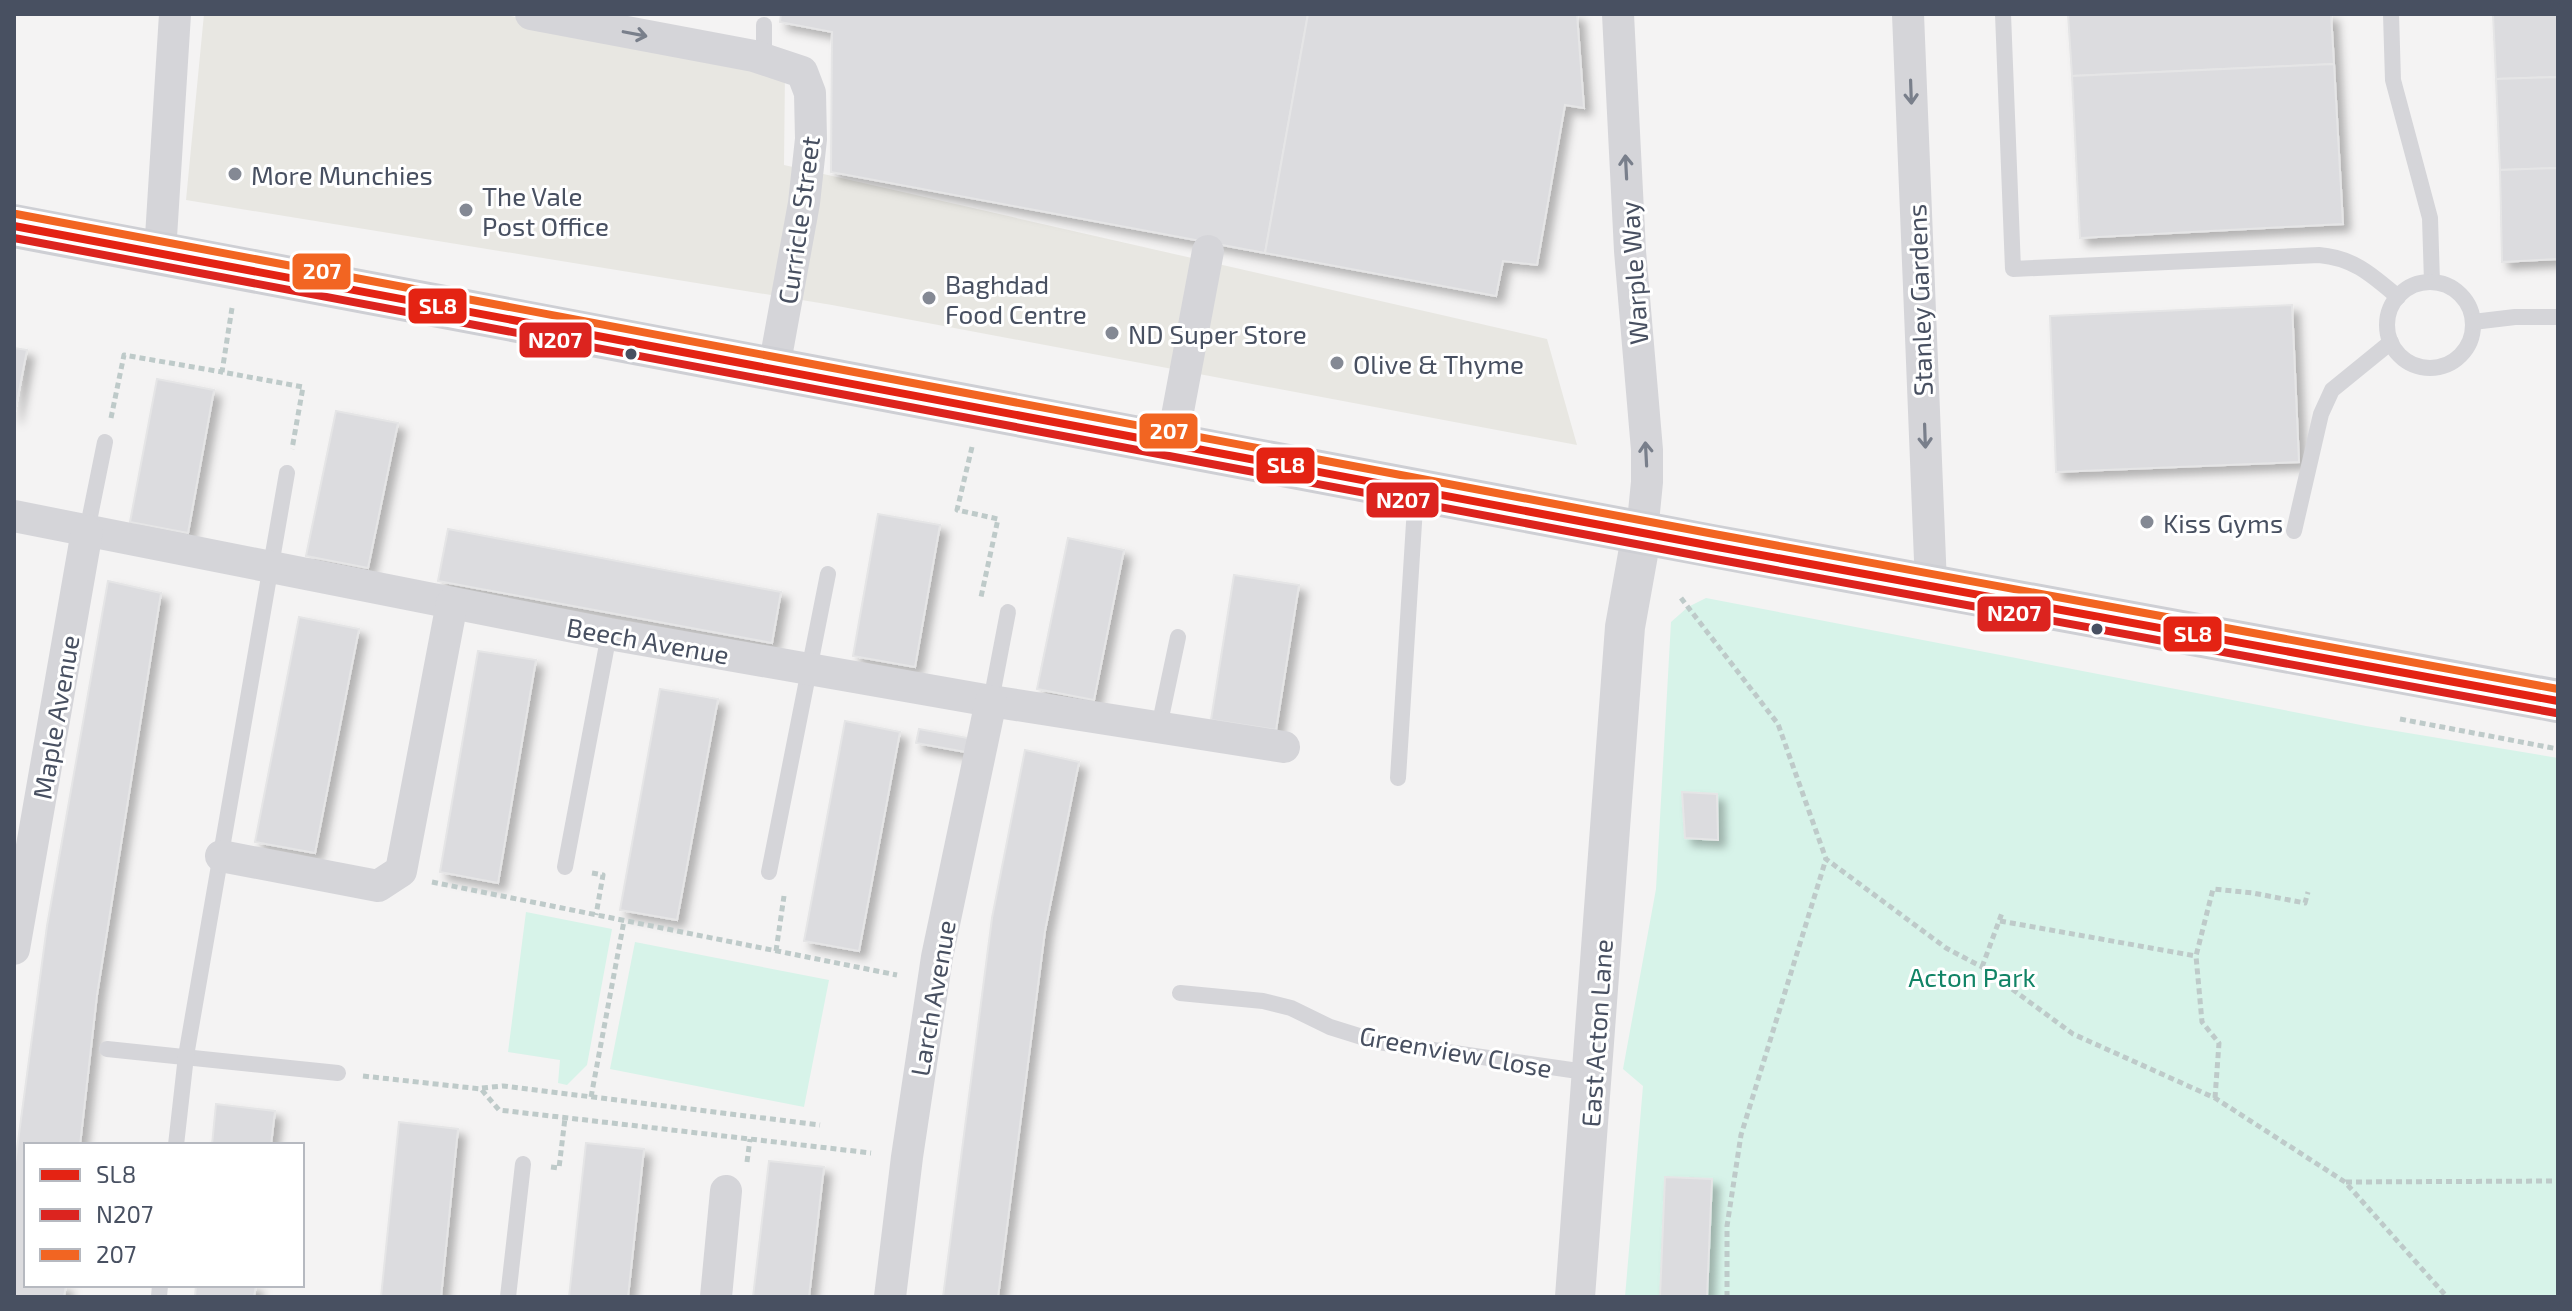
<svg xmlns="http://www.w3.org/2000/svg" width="2572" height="1311" font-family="'Exo 2',sans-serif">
<defs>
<filter id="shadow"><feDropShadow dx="7" dy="7" stdDeviation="4" flood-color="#0004"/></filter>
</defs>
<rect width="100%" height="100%" fill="#f4f3f3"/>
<polygon fill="#e8e7e2" points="204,14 501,14 785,71 784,165 1547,339 1577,445 832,305 186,200"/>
<g fill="#d7f3e9">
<polygon points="1706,598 2366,726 2558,758 2558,1297 1625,1297 1643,1086 1623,1069 1656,889 1671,622 1688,607"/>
<polygon points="526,912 612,929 587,1065 567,1085 558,1083 560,1060 508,1052"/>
<polygon points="635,942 829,980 804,1107 610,1069"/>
</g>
<g fill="#dcdcdf" stroke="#e5e5e6" stroke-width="2" filter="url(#shadow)">
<polygon points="781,14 1308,14 1265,253 831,172 832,32 780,22"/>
<polygon points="1308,14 1577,14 1584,108 1565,105 1537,265 1503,261 1496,296 1265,253"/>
<polygon points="2068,14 2331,14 2334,64 2072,76"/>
<polygon points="2493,14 2558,14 2558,77 2496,79"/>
<polygon points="2334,64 2343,224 2080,238 2072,76"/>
<polygon points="2558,77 2558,168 2500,170 2496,79"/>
<polygon points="2558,168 2558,259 2502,262 2500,170"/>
<polygon points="2292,305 2299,462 2056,472 2050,316"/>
<polygon points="14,348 27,350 14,417"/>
<polygon points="157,379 214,390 188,533 130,522"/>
<polygon points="336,411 398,423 368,568 306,556"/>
<polygon points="878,514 940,525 915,667 853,656"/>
<polygon points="448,529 781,592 772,643 438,581"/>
<polygon points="1068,538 1124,550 1094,700 1037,689"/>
<polygon points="1234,575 1299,585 1276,730 1211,720"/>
<polygon points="108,581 161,593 97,995 80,1145 26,1145 26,1285 66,1285 64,1297 14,1297 14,1171 47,926"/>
<polygon points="299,617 359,629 315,853 255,842"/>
<polygon points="478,651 536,660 498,883 440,872"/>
<polygon points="660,689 718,699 677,920 620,910"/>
<polygon points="845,721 900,732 859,951 804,941"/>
<polygon points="919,729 973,739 971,753 916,743"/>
<polygon points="1025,750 1079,762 1045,931 998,1297 943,1297 992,918"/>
<polygon points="1682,792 1717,794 1718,840 1685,838"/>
<polygon points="216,1104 275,1111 271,1145 212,1145"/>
<polygon points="399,1122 458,1129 441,1297 381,1297"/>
<polygon points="586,1143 644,1149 628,1297 569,1297"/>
<polygon points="769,1161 824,1167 809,1297 753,1297"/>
<polygon points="1665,1177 1712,1179 1707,1297 1660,1297"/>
<polygon points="196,1285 256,1285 254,1297 195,1297"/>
</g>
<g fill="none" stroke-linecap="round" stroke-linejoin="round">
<g stroke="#becac9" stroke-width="5" stroke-dasharray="6 4" stroke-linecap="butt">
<polyline points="232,308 222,372 303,387 292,449"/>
<polyline points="111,418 124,355 222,372"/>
<polyline points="972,447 957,510 998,519 981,597"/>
<polyline points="1681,598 1778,724 1826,859 1946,948 1982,967 2073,1034 2215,1098 2345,1182 2447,1297"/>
<polyline points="2400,719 2558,749"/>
<polyline points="592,873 603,875 596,915"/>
<polyline points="432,882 897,975"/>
<polyline points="2000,921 2196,956"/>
<polyline points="776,951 784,896"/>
<polyline points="1982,967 2002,913"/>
<polyline points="363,1076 481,1089 499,1110 871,1153"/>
<polyline points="482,1088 503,1086 820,1125"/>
<polyline points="591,1097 624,921"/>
<polyline points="2215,1098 2219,1043 2202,1022 2196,956 2213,889 2253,893 2305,903 2308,892"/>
<polyline points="747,1162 750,1139"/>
<polyline points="551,1167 559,1168 565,1118"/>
<polyline points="2346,1182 2558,1181"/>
<polyline points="1727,1297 1727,1226 1741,1135 1826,859"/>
</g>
<g stroke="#d5d5d9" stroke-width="16">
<path d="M2003,14l10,255 306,-14c35,3 53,20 79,42"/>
<polyline points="2391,14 2393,80 2430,218 2432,282"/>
<polyline points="764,25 764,60"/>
<circle cx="2430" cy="325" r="43"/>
<polyline points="2473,322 2515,317 2558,317"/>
<polyline points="87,531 105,442"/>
<polyline points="2294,531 2321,414 2332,390 2391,342"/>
<polyline points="991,701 1008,612"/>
<polyline points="1159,727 1178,637"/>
<polyline points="1398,778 1416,491"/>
<polyline points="565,867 609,634"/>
<polyline points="769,872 828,574"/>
<polyline points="1180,993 1263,1001 1291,1008 1330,1027 1378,1042 1592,1073"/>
<polyline points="107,1049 338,1073"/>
<polyline points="176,1145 186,1056 287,473"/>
<polyline points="159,1297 160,1285"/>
<polyline points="508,1297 523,1164"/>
</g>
<g stroke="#d5d5d9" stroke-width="32">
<polyline points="531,14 754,56 802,72 810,93 811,139 804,203 774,368"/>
<polyline points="1618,14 1630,251 1647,450 1647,482 1642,532"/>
<polyline points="1908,14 1931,585"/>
<polyline points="160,253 175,14"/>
<polyline points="1172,443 1208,251"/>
<polyline points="14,516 609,634 991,701 1284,747"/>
<polyline points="221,856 378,886 401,871 452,603"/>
<polyline points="14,949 87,531"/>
<polyline points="716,1297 726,1191"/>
<polyline points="890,1297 907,1157 937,957 991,701"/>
</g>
<polyline stroke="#d5d5d9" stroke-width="40" points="1575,1297 1625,627 1642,532"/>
<polyline stroke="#cecfd4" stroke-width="44" points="14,226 1712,546 2558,701"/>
<defs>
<polyline id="bus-1" points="14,226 1712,546 2558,701"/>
<polyline id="bus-2" points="14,238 1710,558 2556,713"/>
<polyline id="bus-3" points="16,214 1714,534 2558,689"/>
</defs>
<use href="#bus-1" stroke="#fff" stroke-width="14"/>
<use href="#bus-2" stroke="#fff" stroke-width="14"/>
<use href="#bus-3" stroke="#fff" stroke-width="14"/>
<use href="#bus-1" stroke="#e42313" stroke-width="8"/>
<use href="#bus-2" stroke="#dc241f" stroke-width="8"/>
<use href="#bus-3" stroke="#f26522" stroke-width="8"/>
</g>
<defs><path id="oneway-shaft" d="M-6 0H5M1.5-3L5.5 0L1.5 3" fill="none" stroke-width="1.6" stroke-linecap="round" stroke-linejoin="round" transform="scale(2)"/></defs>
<g stroke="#797f8b">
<use href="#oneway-shaft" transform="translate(635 34) rotate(11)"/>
<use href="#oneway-shaft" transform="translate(1911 92) rotate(88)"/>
<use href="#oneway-shaft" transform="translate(1626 167) rotate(-93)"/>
<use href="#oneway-shaft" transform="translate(1925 436) rotate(88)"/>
<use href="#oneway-shaft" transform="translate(1646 454) rotate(-93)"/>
</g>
<g fill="#848994" stroke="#fff" stroke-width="3">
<circle cx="235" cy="174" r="8"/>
<circle cx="466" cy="210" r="8"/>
<circle cx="929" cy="298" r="8"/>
<circle cx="1112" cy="333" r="8"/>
<circle cx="1337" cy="363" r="8"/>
<circle cx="2147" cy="522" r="8"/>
</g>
<g fill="#485061" stroke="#fff" stroke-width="3">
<circle cx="631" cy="354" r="7"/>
<circle cx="2097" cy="629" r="7"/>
</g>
<g text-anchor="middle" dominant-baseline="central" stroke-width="6" stroke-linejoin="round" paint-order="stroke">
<g font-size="26" fill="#485061" stroke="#fff" text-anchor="start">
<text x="251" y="174">More Munchies</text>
<text x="482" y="195">The Vale<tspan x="482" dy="30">Post Office</tspan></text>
<text x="945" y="283">Baghdad<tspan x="945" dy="30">Food Centre</tspan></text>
<text x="1128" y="333">ND Super Store</text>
<text x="1353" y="363">Olive &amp; Thyme</text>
<text x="2163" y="522">Kiss Gyms</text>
</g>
<g font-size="26" fill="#485061" stroke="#fff">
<text transform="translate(798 220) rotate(-82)">Curricle Street</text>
<text transform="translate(1633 273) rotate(-94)">Warple Way</text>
<text transform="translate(1919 300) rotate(-92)">Stanley Gardens</text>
<text transform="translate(648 640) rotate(10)">Beech Avenue</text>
<text transform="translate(55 717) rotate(-80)">Maple Avenue</text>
<text transform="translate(932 998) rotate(-80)">Larch Avenue</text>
<text transform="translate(1596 1033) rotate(-86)">East Acton Lane</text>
<text transform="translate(1456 1051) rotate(10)">Greenview Close</text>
</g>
<g font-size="26" fill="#118466" stroke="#fff">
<text x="1972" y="976">Acton Park</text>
</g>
</g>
<g stroke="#fff" stroke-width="3">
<rect x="291" y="252" width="61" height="39" rx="8" fill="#f26522"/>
<rect x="407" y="287" width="61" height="38" rx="8" fill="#e42313"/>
<rect x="518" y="321" width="75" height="38" rx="8" fill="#dc241f"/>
<rect x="1138" y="412" width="61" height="38" rx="8" fill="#f26522"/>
<rect x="1255" y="446" width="61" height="39" rx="8" fill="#e42313"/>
<rect x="1365" y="481" width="75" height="38" rx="8" fill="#dc241f"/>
<rect x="1976" y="595" width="76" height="38" rx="8" fill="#dc241f"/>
<rect x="2162" y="615" width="61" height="38" rx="8" fill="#e42313"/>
</g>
<g font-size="22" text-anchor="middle" font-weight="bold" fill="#fff">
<text x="322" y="279">207</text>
<text x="438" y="314">SL8</text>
<text x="555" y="348">N207</text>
<text x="1169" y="439">207</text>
<text x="1286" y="473">SL8</text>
<text x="1403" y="508">N207</text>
<text x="2014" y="621">N207</text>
<text x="2193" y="642">SL8</text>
</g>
<rect width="2572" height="1311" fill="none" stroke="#485061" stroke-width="32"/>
<rect x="24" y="1143" width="280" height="144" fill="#ffffff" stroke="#b6b9c0" stroke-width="2"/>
<rect x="40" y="1169" width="40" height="12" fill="#e42313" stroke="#b6b9c0" stroke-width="2"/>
<text x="96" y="1183" font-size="24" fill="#485061">SL8</text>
<rect x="40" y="1209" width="40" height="12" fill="#dc241f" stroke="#b6b9c0" stroke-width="2"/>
<text x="96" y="1223" font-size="24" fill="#485061">N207</text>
<rect x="40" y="1249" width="40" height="12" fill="#f26522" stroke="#b6b9c0" stroke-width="2"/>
<text x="96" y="1263" font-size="24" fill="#485061">207</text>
</svg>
